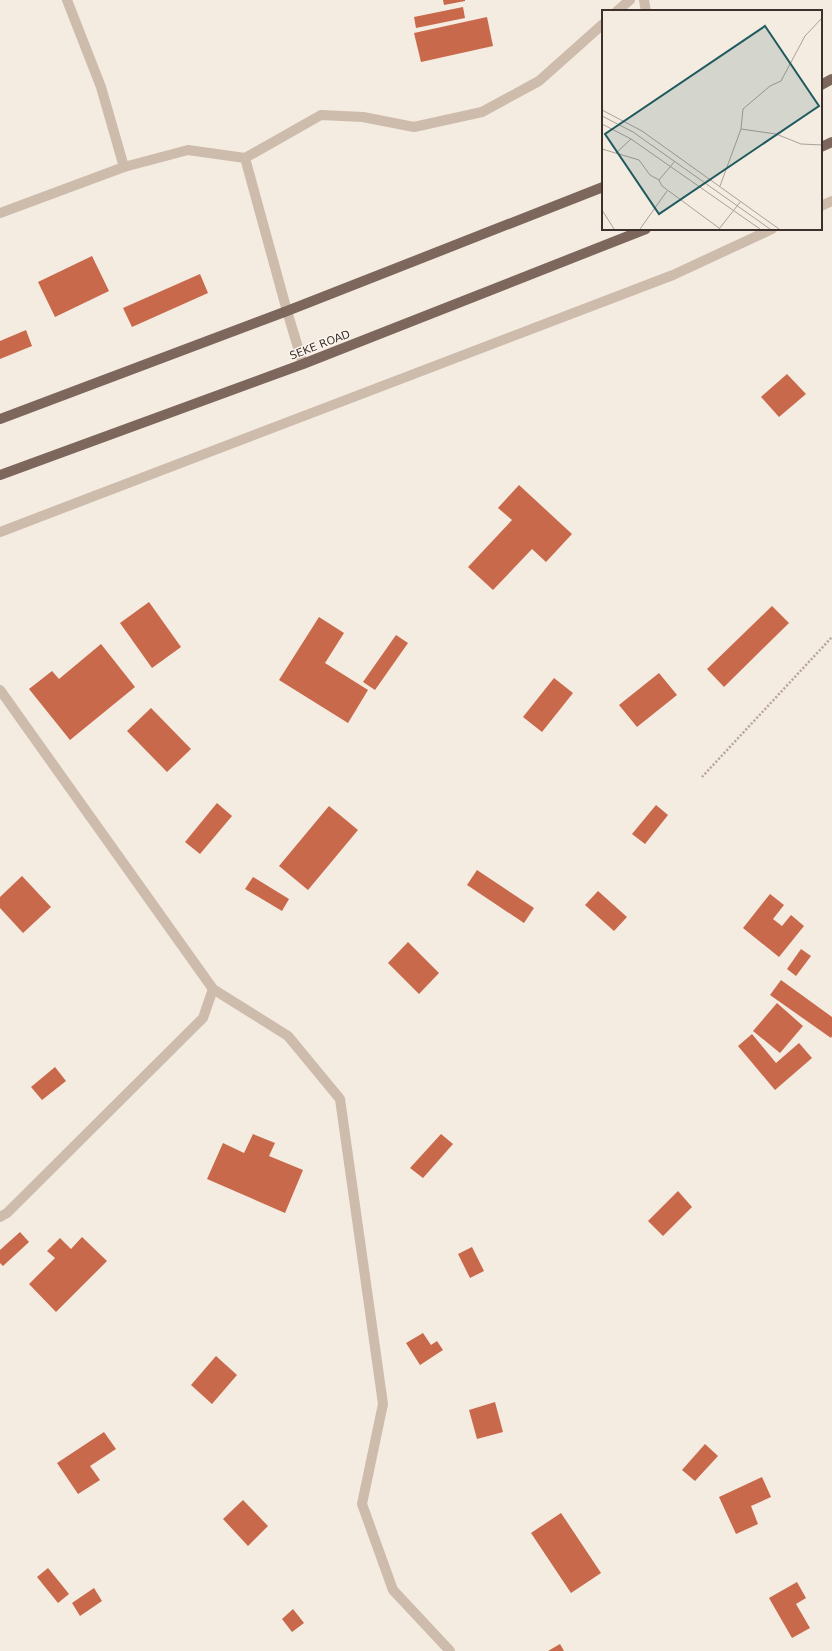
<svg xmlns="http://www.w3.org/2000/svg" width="832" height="1651" font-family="'DejaVu Sans',sans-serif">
<rect width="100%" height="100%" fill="#f4ebe1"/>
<g fill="#c8694b">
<polygon points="443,0 465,0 465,1 444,5"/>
<polygon points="463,7 465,18 416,28 414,17"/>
<polygon points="487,17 493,46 421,62 414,33"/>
<polygon points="92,256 109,291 55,317 38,282"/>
<polygon points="200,274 208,293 132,327 123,308"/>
<polygon points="26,330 32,346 0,359 0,341"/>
<polygon points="787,374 806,394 779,417 761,397"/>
<polygon points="519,485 572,534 546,562 532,549 493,590 468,567 512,520 498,508"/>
<polygon points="149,602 181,647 152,668 120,623"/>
<polygon points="772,606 789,623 724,687 707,669"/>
<polygon points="319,617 344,633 325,663 368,690 348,723 279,680"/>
<polygon points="396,635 408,643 375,690 363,682"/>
<polygon points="101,644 135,687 70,740 29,689 52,671 59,679"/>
<polygon points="659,673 677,695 637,727 619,705"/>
<polygon points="554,678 573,693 542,732 523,717"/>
<polygon points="151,708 191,749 167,772 127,731"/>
<polygon points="217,803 232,816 200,854 185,842"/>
<polygon points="656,805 668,815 645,844 632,834"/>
<polygon points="329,806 358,830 308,890 279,866"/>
<polygon points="477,870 534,908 524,923 467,885"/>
<polygon points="22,876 51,907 23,933 0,908 0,897"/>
<polygon points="253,877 289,899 282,911 245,889"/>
<polygon points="598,891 627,917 614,931 585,905"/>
<polygon points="770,894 784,905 773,919 782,926 791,915 804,926 779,957 743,928"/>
<polygon points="408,942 439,973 419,994 388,963"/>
<polygon points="801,949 811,956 796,976 787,969"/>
<polygon points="781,980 832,1017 832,1036 831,1038 770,995"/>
<polygon points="777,1003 803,1026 780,1053 753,1031"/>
<polygon points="752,1034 776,1063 799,1043 812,1058 775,1090 738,1046"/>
<polygon points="55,1067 66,1081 42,1100 31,1087"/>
<polygon points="253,1134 275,1143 269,1156 303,1170 285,1213 207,1179 223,1143 244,1153"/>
<polygon points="441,1134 453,1144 423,1178 410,1168"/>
<polygon points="678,1191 692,1207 663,1236 648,1221"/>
<polygon points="20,1232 29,1242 3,1266 0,1263 0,1250"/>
<polygon points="82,1237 107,1261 56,1312 29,1284 55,1258 47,1251 60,1238 71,1249"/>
<polygon points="472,1247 484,1271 470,1278 458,1254"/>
<polygon points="423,1333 431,1345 437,1341 443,1350 420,1365 406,1343"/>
<polygon points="216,1356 237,1375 212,1404 191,1385"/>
<polygon points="495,1402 503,1432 477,1439 469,1410"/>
<polygon points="104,1432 116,1449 90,1466 100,1480 78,1494 57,1463"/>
<polygon points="705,1444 718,1456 695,1481 682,1470"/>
<polygon points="762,1477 771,1497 751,1506 758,1524 736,1534 719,1497"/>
<polygon points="243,1500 268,1526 248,1546 223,1519"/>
<polygon points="561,1513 601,1573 571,1593 531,1533"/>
<polygon points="48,1568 69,1594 58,1603 37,1577"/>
<polygon points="797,1582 806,1598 796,1604 810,1628 792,1638 769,1598"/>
<polygon points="94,1588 102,1601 80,1616 72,1603"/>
<polygon points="293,1609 304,1623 292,1632 282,1619"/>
<polygon points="560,1644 564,1651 548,1651"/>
</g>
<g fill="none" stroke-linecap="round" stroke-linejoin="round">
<polyline stroke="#b9a596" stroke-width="2.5" stroke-dasharray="2 2" stroke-linecap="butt" points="702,777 832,637"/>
<g stroke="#cdbbac" stroke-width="10">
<polyline points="67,0 101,87 124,167"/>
<polyline points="644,0 646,11"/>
<polyline points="617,11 630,0"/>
<polyline points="245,158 321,115 363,117 414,127 482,112 539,81 603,24"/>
<polyline points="821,206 832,201"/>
<polyline points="0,213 124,167 188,150 245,158 287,311 303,364"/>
<polyline points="0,532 673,275 772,229"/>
<polyline points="0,690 213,989 288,1036 340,1099 383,1404 362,1504 393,1590 450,1651"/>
<polyline points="0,1217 7,1213 203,1018 213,989"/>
</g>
<g stroke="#7d675c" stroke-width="10">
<polyline points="821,85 832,79"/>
<polyline points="821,147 832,142"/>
<polyline points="0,419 287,311 603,187"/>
<polyline points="0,475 303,364 646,229"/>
</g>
</g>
<g text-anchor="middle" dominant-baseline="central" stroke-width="3" stroke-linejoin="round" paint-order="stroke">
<g font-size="11" fill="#3b302b" stroke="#fbf5ee">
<text transform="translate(320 345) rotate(-21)">SEKE ROAD</text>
</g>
</g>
<g transform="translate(602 10)">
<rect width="220" height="220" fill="#f4ebe1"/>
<path fill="none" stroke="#aaa098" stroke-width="1" d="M0,100l40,21 137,98M0,106l31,16 137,97M0,114l29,15 129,90M139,119l35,5 25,10 21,1M0,139l37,11 11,15 9,5M14,143l15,-14M73,151l-16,19 3,6 57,42M118,176l21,-57 2,-20 27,-23 11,-5 24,-45 17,-18M0,200l12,19M38,219l27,-38M117,219l22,-28"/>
<path fill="#1f5a5e" fill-opacity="0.15" stroke="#1f5a5e" stroke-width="2" d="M163,16l54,80 -160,108 -54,-80z"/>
<rect width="220" height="220" fill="none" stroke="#3b302b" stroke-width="2"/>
</g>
</svg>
